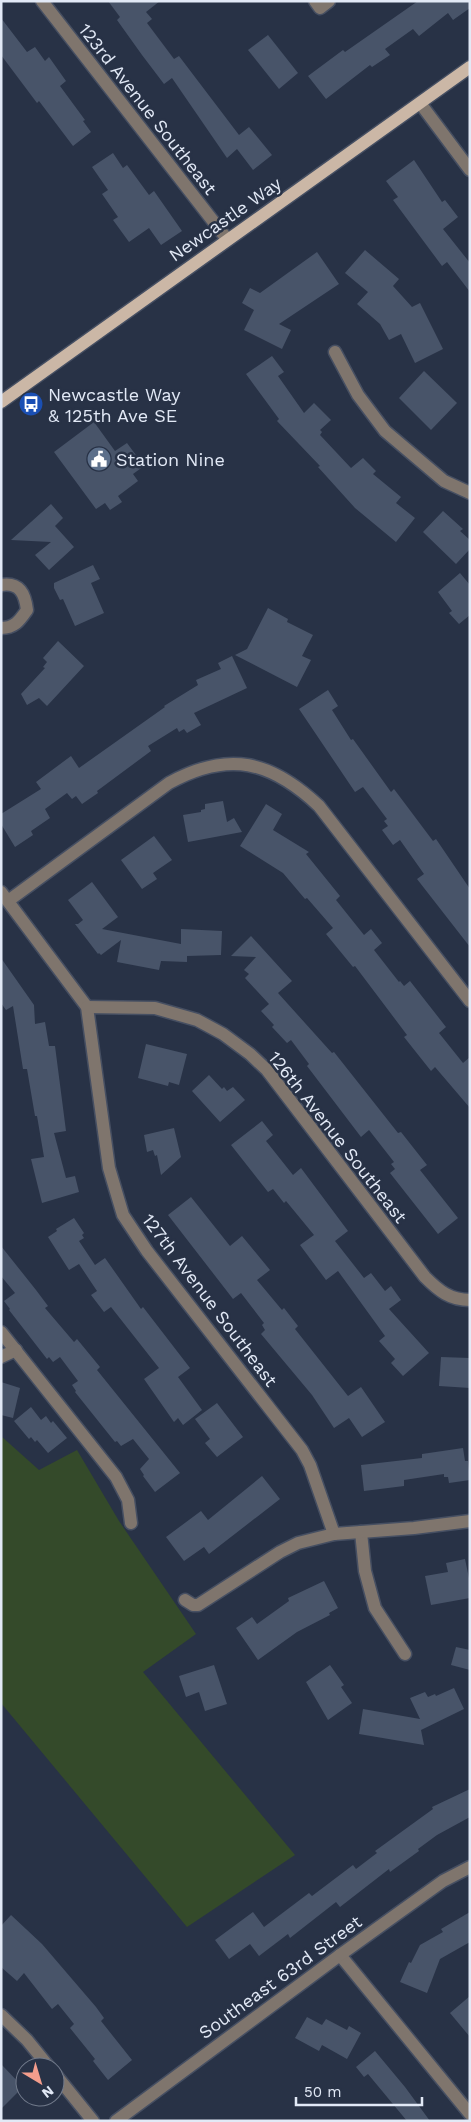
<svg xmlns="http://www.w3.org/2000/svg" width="471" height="2122" font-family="'Work Sans',sans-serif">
<rect width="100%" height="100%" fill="#283246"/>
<polygon fill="#344a2a" points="1,1436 39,1470 77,1450 119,1521 196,1634 143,1672 295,1855 187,1927 1,1703"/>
<g fill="#485469">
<polygon points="108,1 160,1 146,12 152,19 147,23 174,59 179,56 239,135 249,127 272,155 253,170 237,149 227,158 172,78 164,84 142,55 117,20 120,17"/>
<polygon points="418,1 470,1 470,8 453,20 448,13 419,36 413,29 385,49 390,55 372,67 370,65 326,99 308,76 343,50 345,52"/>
<polygon points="1,18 27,52 35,47 45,61 49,57 66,81 60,86 85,120 83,121 91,132 73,146 39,101 37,103 1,55"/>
<polygon points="268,35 298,73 279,89 248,50"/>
<polygon points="113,153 123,168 127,165 149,195 154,191 182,231 161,245 149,228 129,242 113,220 118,217 102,194 108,190 92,167"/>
<polygon points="414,160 442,202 445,200 458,217 443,229 470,263 470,292 447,262 442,266 393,200 398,197 386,181"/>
<polygon points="365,250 399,279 393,286 412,307 420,303 443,349 415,363 401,334 389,340 380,324 357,304 368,292 345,273"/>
<polygon points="317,252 339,284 279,324 291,330 282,349 244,330 254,310 242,303 250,288 260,293"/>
<polygon points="272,356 284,372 278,376 304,413 314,403 331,420 320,430 322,432 320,435 351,468 363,458 376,471 373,474 401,497 396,503 415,518 396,542 355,508 318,467 320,466 277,421 279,419 246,374"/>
<polygon points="424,371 457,403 431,430 399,398"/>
<polygon points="94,422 115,451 127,443 144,466 133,474 138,481 118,496 122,502 110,510 105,503 96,509 54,452"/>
<polygon points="51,504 63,518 55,526 74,547 49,570 35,555 51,542 11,540"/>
<polygon points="443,511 463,529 460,531 470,540 470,549 456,564 423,532"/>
<polygon points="93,565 100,579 91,583 104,613 75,626 63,599 60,600 54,588 54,583"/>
<polygon points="460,573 470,585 470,615 459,624 449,613 452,611 438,592"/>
<polygon points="268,608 288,619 287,622 313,635 302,656 311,660 297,687 235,655 247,649"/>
<polygon points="58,641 84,666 47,706 39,698 27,705 21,694 45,668 43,667 47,662 43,658"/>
<polygon points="232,656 247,688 194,713 201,725 187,733 184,729 179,732 177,728 148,746 151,751 97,791 98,793 82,804 76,796 72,799 67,793 45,809 50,818 31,831 33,835 15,847 1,824 1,814 41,789 36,782 71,756 79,768 165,707 164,706 198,685 196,680 221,669 218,663"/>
<polygon points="328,690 338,706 332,710 351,740 353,739 391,792 394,789 433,841 436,839 470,889 470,947 417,879 424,874 400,840 393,845 382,830 388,826 384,821 387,819 363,787 355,792 299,709"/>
<polygon points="223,801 227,822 234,818 242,832 188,842 183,815 201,812 201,810 205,809 205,804"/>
<polygon points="266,804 282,814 273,830 309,852 306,854 340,896 336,900 364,935 371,929 382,943 374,950 399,982 400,981 404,986 410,981 446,1027 439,1033 463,1063 470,1057 470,1108 435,1067 431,1071 404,1037 407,1035 355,966 353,967 326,934 333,928 307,898 305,899 283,873 240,846"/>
<polygon points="154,836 172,860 153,873 157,879 142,889 121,860"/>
<polygon points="92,882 118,917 102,929 181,944 181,929 222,931 221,955 187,956 187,962 161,961 159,970 117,962 121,940 101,955 99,953 98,954 75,924 78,924 83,920 68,900"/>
<polygon points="251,936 292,981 278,993 332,1053 334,1052 398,1133 401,1132 427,1165 420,1170 458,1218 438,1234 390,1173 395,1169 391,1164 394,1162 369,1130 361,1137 307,1066 309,1064 291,1040 287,1043 272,1027 274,1025 261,1011 269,1004 245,978 249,974 244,970 256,957 231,956"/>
<polygon points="1,958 34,1005 35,1024 45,1022 49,1046 55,1046 66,1131 54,1133 66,1178 75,1176 79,1192 42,1203 31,1159 44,1157 37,1116 35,1116 27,1069 23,1069 13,1006 6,1010 1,1003"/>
<polygon points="146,1044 187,1054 179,1085 169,1082 168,1086 138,1078"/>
<polygon points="209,1075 222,1089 224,1087 227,1091 233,1087 245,1100 220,1122 192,1091"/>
<polygon points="262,1121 273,1135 266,1141 293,1175 301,1168 348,1231 335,1241 364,1278 371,1273 385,1291 391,1286 401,1300 389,1309 429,1353 403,1376 391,1363 395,1359 379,1341 385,1336 338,1271 326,1280 300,1245 314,1235 286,1201 284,1203 273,1189 268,1192 231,1145"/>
<polygon points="174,1128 181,1157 161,1175 157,1155 155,1156 153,1150 147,1152 144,1135"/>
<polygon points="191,1197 230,1246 242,1236 270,1270 257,1280 282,1310 284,1308 298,1326 295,1329 348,1396 361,1387 385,1422 362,1437 349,1418 334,1428 312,1395 261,1334 265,1330 262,1325 264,1323 241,1293 233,1299 168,1215"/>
<polygon points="74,1218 84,1233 82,1235 84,1238 79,1241 95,1265 105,1258 141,1309 143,1307 190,1368 178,1377 202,1410 183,1425 178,1418 174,1422 144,1379 159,1368 111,1307 104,1312 91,1295 97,1291 79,1264 69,1270 48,1237 57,1231 56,1229"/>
<polygon points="1,1246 36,1290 48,1306 45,1308 74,1342 77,1339 100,1367 97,1370 180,1473 155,1492 143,1476 144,1475 140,1469 149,1459 133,1439 121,1446 117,1441 115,1442 75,1392 76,1391 72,1385 78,1381 60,1357 53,1362 49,1357 47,1359 9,1310 10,1309 4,1301 15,1293 1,1276"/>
<polygon points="441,1357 470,1358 470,1388 439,1386"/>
<polygon points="1,1382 20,1388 13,1418 1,1415"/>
<polygon points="217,1403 243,1437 217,1457 205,1443 210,1439 195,1419"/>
<polygon points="31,1407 41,1420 46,1416 51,1423 53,1421 67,1438 48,1453 37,1440 35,1442 31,1437 29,1439 14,1421"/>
<polygon points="463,1448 465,1461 468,1461 470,1480 449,1483 448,1477 444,1477 444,1474 404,1480 404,1486 364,1491 361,1465 422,1458 422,1454"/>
<polygon points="262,1476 280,1499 209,1554 204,1547 184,1561 166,1537 201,1511 208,1520"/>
<polygon points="465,1559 470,1583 470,1598 431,1605 425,1576 448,1572 446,1563"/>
<polygon points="324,1581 338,1608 329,1613 330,1615 297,1632 258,1660 236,1628 252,1617 257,1624 289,1601 288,1598"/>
<polygon points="456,1647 470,1650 470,1670 451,1665"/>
<polygon points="214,1665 227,1704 205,1711 199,1692 186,1697 179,1676"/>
<polygon points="330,1665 344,1685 341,1687 352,1703 328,1720 306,1682"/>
<polygon points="454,1688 464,1709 421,1730 424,1745 359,1734 363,1709 420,1719 410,1698 425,1692 428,1697 435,1694 436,1696"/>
<polygon points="470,1789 470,1817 437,1835 418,1849 419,1851 390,1872 389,1869 340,1907 336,1902 290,1938 288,1934 259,1956 250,1944 229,1959 215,1940 253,1912 264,1927 309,1893 312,1896 353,1865 356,1869 377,1853 375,1851 433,1809 432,1807"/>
<polygon points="470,1912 470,1942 440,1959 427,1993 400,1982 409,1962 411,1963 420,1945 443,1932 441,1929"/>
<polygon points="11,1915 42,1944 96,2007 104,2018 101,2021 132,2060 108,2080 93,2061 95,2059 70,2028 74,2024 58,2004 52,2009 24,1973 17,1981 1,1967 1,1926"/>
<polygon points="470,1996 470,2037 450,2013"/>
<polygon points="307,2017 322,2025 326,2019 347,2030 349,2026 361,2033 347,2059 322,2045 319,2051 295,2038"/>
<polygon points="375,2051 405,2087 430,2121 407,2121 368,2074 364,2077 356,2067"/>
<polygon points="1,2064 23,2087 1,2109"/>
</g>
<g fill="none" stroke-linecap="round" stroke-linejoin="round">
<defs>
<g id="minor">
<polyline points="42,1 227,239"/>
<polyline points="315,1 320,8 329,1"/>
<polyline points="420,103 470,170"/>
<polyline points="335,352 358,395 385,431 444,481 470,493"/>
<path d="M1,585c19,-3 24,9 26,25 -7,10 -12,18 -26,18"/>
<polyline points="1,892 87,1007 109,1168 123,1215 147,1251 302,1450 310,1465 334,1534"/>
<path d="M8,901l161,-118c60,-33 102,-22 150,23l151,195"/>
<path d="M87,1007l68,1 42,12 26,14 27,20 17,16 158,207c14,14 25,23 45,23"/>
<polyline points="1,1332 116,1477 128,1500 131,1523"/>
<polyline points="1,1357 16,1350"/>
<polyline points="361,1532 365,1571 375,1608 405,1654"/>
<polyline points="185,1600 193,1605 198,1605 280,1552 298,1543 334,1534 414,1528 470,1521"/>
<polyline points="340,1955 470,2114"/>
<polyline points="1,2015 27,2040 49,2067"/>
<polyline points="55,2074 93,2121"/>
<polyline points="116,2121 340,1955 443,1881 470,1867"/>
</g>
<polyline id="major" points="1,402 470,67"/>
</defs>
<use href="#minor" stroke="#464f62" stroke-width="15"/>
<use href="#major" stroke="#464f62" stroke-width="15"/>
<use href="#minor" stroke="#7f756d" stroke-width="12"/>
<use href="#major" stroke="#cbb7a6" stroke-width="12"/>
</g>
<defs>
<symbol id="bus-disc" viewBox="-11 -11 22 22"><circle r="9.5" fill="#1a4fb4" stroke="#283246"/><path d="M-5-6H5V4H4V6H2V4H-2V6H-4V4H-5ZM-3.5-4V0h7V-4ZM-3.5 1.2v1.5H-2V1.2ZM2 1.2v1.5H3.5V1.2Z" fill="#fff"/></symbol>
<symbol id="civic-disc" viewBox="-11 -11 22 22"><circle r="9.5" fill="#5c6f8a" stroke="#283246"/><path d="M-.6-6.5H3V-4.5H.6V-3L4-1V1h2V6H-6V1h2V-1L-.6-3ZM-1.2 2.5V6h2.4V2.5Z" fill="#fff"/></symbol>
</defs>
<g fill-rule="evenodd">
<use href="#bus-disc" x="17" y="390" width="28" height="28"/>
<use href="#civic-disc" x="85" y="445" width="28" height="28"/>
</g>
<g text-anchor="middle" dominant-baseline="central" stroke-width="5" stroke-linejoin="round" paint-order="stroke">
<g font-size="18" fill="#e2e9f6" stroke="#283246">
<text transform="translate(148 109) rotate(52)">123rd Avenue Southeast</text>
<text transform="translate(225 219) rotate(-35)">Newcastle Way</text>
<text transform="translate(338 1137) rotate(52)">126th Avenue Southeast</text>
<text transform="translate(210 1300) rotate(53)">127th Avenue Southeast</text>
<text transform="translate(280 1977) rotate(-36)">Southeast 63rd Street</text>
</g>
<g font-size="18" fill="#e2e9f6" stroke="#283246" text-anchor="start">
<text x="48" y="394">Newcastle Way<tspan x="48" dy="21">&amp; 125th Ave SE</tspan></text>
<text x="116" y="459">Station Nine</text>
</g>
</g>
<rect width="471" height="2122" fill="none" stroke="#e2e9f6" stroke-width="5"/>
<g transform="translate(40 2082) rotate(142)"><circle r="24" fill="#283246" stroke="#727b8c"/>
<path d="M0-4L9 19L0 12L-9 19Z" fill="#f49d8c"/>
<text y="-8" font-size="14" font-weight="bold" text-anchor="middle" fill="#e2e9f6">N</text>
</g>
<path d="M296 2097v8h126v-8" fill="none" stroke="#e2e9f6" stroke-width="2.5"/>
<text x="304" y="2097" font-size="15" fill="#e2e9f6" stroke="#283246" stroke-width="4" paint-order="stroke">50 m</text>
</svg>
